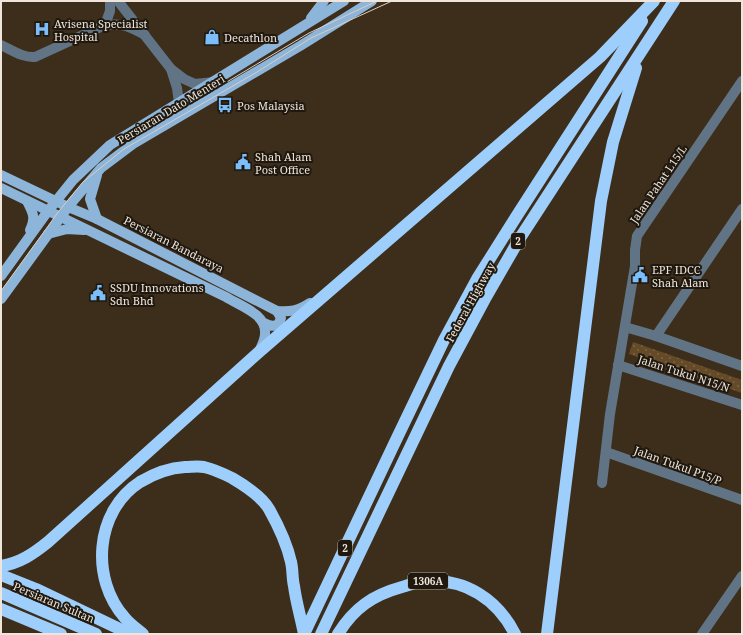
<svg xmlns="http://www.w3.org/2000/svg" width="743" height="635" font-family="'Noto Serif',serif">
<defs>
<pattern id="green-dots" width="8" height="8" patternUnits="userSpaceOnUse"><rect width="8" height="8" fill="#654a27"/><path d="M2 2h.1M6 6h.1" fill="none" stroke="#7b6446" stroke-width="1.8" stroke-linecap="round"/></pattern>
</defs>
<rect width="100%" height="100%" fill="#3d2e1b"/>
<polygon fill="url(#green-dots)" points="633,342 742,380 742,393 629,354"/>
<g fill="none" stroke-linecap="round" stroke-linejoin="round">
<g stroke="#607486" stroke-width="10">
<polyline points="118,1 171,69 184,79 195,84 214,82"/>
<polyline points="105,25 110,11 110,1"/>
<path d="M1,45c11,5 22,13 34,12l70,-32c18,-2 24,1 40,10"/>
<polyline points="171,69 177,88 179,103"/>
<polyline points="625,327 656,336 742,366"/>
<polyline points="656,336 742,209"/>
<polyline points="618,365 742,405"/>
<polyline points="606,452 742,500"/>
<polyline points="602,483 610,414 635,266 635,250 637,236 742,81"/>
<polyline points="702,634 742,576"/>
</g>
<g stroke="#8db5da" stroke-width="10">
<polyline points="311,18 324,1"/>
<path d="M1,175l67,32 29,12 180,92c13,1 21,0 33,-8"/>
<polyline points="97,175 90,199 97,219"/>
<path d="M1,188l225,109c14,9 41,17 39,37 0,6 -4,13 -6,18"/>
<path d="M27,201c6,12 9,16 3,29"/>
<polyline points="48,234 67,229 84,230"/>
<polyline points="1,276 48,211 73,180 110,145 344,1"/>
<polyline points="1,299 68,207 101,168 133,144 300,46 372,1"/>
<path d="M264,323c8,4 14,5 17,-5l-4,-7"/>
</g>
<g stroke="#9ecffc" stroke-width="12">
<path d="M1,566c19,-3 32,-12 47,-24l211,-190 341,-295 54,-56"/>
<polyline points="1,575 36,589 130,634"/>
<polyline points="1,593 96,634"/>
<polyline points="1,609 61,634"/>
<path d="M143,634c-6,-5 -13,-10 -18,-16 -35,-39 -30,-107 15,-136 15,-9 28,-14 45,-15 6,0 13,-1 19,0 9,2 20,7 28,11 12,7 30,19 37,31 9,16 18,35 22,53 2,8 1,16 3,24 2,16 7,32 10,48"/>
<polyline points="304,634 396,440 444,340 477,279 516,217 642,21"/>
<polyline points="321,634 449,366 486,297 520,238 674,1"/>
<path d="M338,634c16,-26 35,-39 64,-47 8,-2 16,-6 24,-6 40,-2 71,18 89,53"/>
<polyline points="547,634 601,201 613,142 636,68"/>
</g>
<g stroke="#d9cec2" stroke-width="1">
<polyline points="205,95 309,33 377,1"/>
<polyline points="1,291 59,211 83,182 124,149 257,72 311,38 392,1"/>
</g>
</g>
<defs>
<symbol id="hospital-bare" viewBox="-9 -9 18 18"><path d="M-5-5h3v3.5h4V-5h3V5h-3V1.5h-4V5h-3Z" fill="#7cbef9" stroke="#1f180f" stroke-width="2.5" paint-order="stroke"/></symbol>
<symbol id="shop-bare" viewBox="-9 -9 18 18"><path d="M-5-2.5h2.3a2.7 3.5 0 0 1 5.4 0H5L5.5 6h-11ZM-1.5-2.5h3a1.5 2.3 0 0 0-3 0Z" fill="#7cbef9" stroke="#1f180f" stroke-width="2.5" paint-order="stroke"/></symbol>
<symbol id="bus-bare" viewBox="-9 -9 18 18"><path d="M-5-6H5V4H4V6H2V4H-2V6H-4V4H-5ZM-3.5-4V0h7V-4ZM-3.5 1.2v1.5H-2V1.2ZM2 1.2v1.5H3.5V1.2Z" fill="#7cbef9" stroke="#1f180f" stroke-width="2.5" paint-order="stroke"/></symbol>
<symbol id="civic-bare" viewBox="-9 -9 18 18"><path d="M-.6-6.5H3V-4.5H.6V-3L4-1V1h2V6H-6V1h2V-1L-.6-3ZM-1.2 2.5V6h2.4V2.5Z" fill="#7cbef9" stroke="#1f180f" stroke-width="2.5" paint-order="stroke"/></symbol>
</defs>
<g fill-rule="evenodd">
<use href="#hospital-bare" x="31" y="18" width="22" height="22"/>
<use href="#shop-bare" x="201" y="26" width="22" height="22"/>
<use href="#bus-bare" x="214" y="94" width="22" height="22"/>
<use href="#civic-bare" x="232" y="151" width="22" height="22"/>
<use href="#civic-bare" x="629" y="264" width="22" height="22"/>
<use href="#civic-bare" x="87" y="282" width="22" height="22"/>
</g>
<g text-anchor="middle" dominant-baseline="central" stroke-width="4" stroke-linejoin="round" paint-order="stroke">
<g fill="#1f180f" stroke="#b1a89d" stroke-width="1">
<rect x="511" y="233" width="14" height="16" rx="3"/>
<rect x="338" y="540" width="14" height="16" rx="3"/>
<rect x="408" y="573" width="40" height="16" rx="3"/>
</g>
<g font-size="10" font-weight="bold" fill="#efe5da">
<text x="518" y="241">2</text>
<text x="345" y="548">2</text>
<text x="428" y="581">1306A</text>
</g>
<g font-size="11" fill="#efe5da" stroke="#1f180f" text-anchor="start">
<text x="54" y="23">Avisena Specialist<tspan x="54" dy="13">Hospital</tspan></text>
<text x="224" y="37">Decathlon</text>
<text x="237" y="105">Pos Malaysia</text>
<text x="255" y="156">Shah Alam<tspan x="255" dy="13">Post Office</tspan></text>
<text x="652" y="269">EPF IDCC<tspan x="652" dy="13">Shah Alam</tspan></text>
<text x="110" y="287">SSDU Innovations<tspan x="110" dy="13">Sdn Bhd</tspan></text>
</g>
<g font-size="11" fill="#efe5da" stroke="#1f180f">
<text transform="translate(171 109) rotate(-31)">Persiaran Dato Menteri</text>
<text transform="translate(658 184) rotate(-56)">Jalan Pahat L15/L</text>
<text transform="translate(174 244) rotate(27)">Persiaran Bandaraya</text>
<text transform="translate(470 302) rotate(-61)">Federal Highway</text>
<text transform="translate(684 373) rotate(18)">Jalan Tukul N15/N</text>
<text transform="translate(678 465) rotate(20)">Jalan Tukul P15/P</text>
<text transform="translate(54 602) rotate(23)">Persiaran Sultan</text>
</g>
</g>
<rect width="743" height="635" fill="none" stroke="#efe5da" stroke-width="4"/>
</svg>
